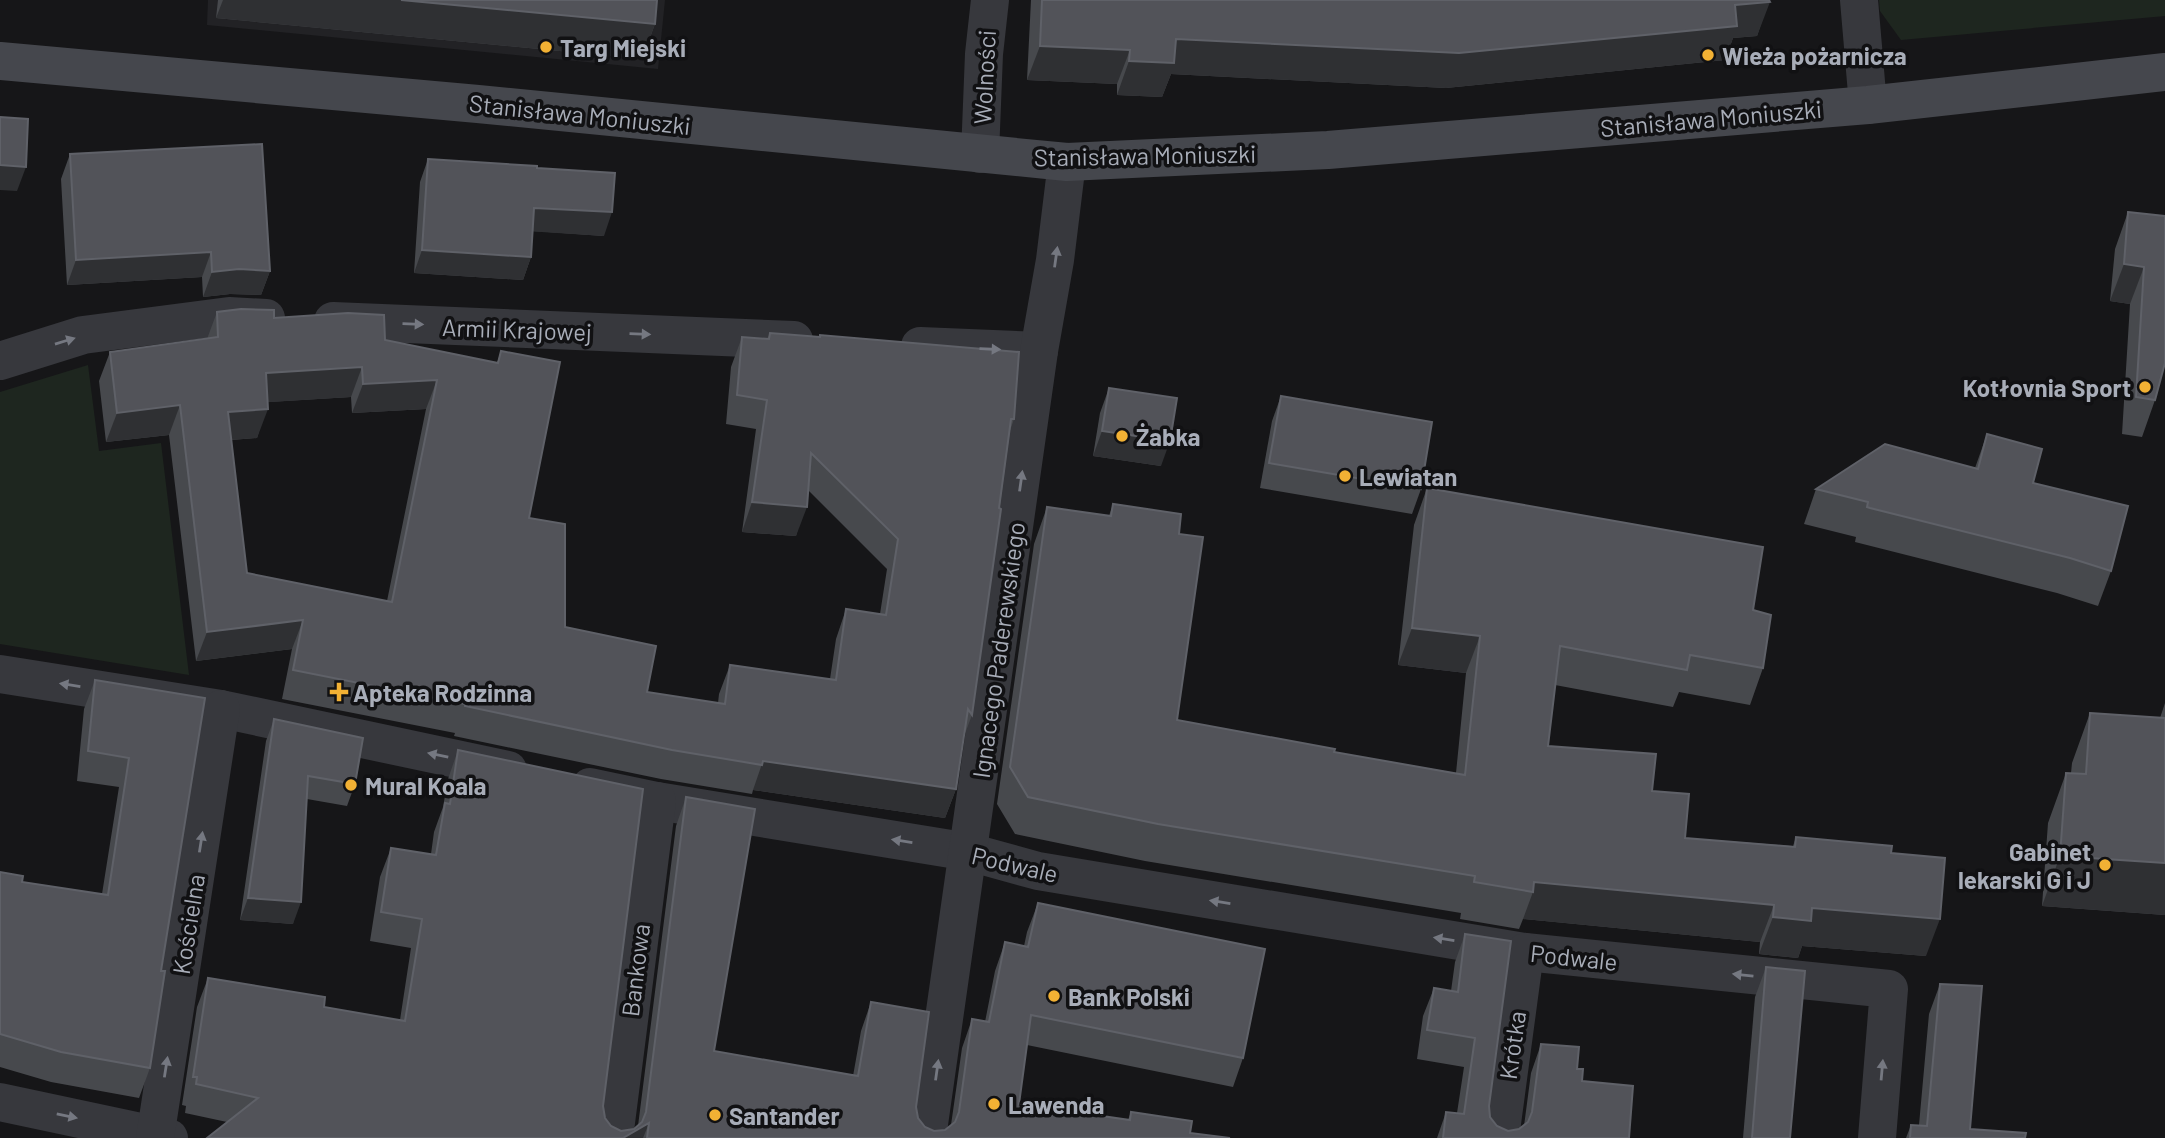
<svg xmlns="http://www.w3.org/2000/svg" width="2165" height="1138" font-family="Barlow,sans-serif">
<rect width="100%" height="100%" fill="#161618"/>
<polygon fill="#222225" points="208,0 665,0 658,69 207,25"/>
<g fill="#1e261f">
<polygon points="1879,0 2165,0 2165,16 1901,40 1880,11"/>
<polygon points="88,365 99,451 161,443 189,675 0,644 0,392"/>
</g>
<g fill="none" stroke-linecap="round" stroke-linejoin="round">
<g stroke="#37383d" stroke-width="38">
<polyline points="1859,0 1868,105"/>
<polyline points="980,154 984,54 990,0"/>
<polyline points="333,321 794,340"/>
<polyline points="920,346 1039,351"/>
<polyline points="0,361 83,335 229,316 266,318"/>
<polyline points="0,674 221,709 508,770"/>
<polyline points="590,787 657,801 969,852 1038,871 1525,952 1889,989 1877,1138"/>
<polyline points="0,1102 169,1138"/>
<polyline points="155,1138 221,709"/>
<polyline points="614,1138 657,801"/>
<polyline points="927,1138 1039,351 1055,260 1067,162"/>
<polyline points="1500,1138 1525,952"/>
</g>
<polyline stroke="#45474d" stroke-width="38" points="0,61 478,104 1067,162 1328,150 1868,105 2165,72"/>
</g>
<g fill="#47494d" fill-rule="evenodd">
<polygon points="218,0 657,0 655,24 642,59 216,18"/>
<polygon points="1031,0 1769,0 1757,36 1733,38 1725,60 1446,88 1171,74 1162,97 1117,95 1117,84 1027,80"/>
<polygon points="70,154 270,271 261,295 230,294 203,297 202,277 67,285 61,179"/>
<polygon points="428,159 604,236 533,231 531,257 523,280 414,273 420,182"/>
<polygon points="2128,212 2165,216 2155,400 2142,437 2122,434 2130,304 2110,301 2115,249"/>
<path d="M217,312l57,6 223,45 4,-12 28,167 36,109 82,65 71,11 1,-9 11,-29 100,14 6,-40 10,-30 34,5 7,-45 -79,-79 -12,46 -54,-4 14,-103 -30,-5 5,-57 11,-30 25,2 3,-6 244,86 -4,12 -38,284 -9,24 -7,50 -11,29 -192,-28 -1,4 -91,-15 -207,-43 1,-3 -173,-34 10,-50 -96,12 -27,-226 -63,7 -7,-61 11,-29 97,-13zM351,397l1,16 74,-4 -39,192 -140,-28 -16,-133 26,-2 11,-36z"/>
<polygon points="1109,388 1161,466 1093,456 1100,413"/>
<polygon points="1281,396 1421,489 1412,514 1260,488 1272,421"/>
<polygon points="1987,434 2033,483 2111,571 2098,606 2057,593 1855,542 1856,537 1804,524 1816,489 1975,468"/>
<polygon points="1427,488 1753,610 1763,668 1750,705 1679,692 1673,707 1555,685 1548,746 1652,791 1685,838 1793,846 1796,837 1891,853 1926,956 1802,946 1798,958 1759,954 1760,942 1523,919 1519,929 1460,919 1461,913 1145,861 1015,834 997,804 1034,544 1047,507 1109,516 1113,504 1179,534 1177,720 1334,752 1456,773 1466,673 1398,665 1414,525"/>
<polygon points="95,680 205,698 161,971 150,1068 139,1098 51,1082 0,1067 0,872 22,882 102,894 119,787 77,781 84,709"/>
<polygon points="2165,703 2165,915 2042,906 2048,823 2066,773 2071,773 2072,763 2090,713 2160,718"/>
<polygon points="274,719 355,784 347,806 307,799 293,924 240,920 266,741"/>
<polygon points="458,750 603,1106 605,1118 611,1126 621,1131 634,1129 638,1126 676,826 686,797 714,1051 853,1076 861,1031 871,1002 916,1107 918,1118 925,1127 934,1131 945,1130 951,1125 962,1048 972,1019 985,1022 995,971 1005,942 1024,946 1027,932 1038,903 1243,1058 1233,1087 1027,1045 1019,1104 1128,1120 1131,1112 1190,1133 1230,1138 207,1138 227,1122 185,1113 186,1106 182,1105 197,1007 208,978 324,1007 400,1020 411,948 370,941 380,877 391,848 431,854 434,832 443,807 448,779"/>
<polygon points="1465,934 1490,1117 1497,1126 1508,1131 1519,1129 1524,1126 1531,1073 1541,1044 1577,1069 1582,1081 1629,1138 1437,1138 1446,1112 1457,1113 1464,1067 1417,1059 1423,1016 1434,988 1451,991 1455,962"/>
<polygon points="1766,967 1790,1138 1743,1138 1755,997"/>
<polygon points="1940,984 1970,1129 2025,1138 1906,1138 1911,1125 1919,1125 1929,1014"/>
</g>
<g fill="#2f3033">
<polygon points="223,0 401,0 655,24 642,59 216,18"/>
<polygon points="1770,2 1757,36 1733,38 1725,60 1446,88 1171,74 1162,97 1117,95 1129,61 1176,39"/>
<polygon points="1040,46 1130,50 1117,84 1027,80"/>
<polygon points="0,165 26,167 17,191 0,190"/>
<polygon points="534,208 612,212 604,236 526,231"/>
<polygon points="422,250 531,257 523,280 414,273"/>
<polygon points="211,252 202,277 67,285 76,260"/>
<polygon points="2124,264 2144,267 2130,304 2110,301"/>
<polygon points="239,269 270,271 261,295 230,294 203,297 212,272"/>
<polygon points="362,367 351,397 255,403 266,373"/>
<polygon points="437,380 426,409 352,413 363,384"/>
<polygon points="180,405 169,435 106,442 117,413"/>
<polygon points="268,409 257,438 217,441 228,412"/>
<polygon points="1102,431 1170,441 1161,466 1093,456"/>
<polygon points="752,502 807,507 796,536 742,532"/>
<polygon points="303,620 292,649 196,661 207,632"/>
<polygon points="1412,628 1480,636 1466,673 1398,665"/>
<polygon points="763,761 956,789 945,818 753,790"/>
<polygon points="2060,856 2165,863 2165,915 2042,906"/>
<polygon points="1534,882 1774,905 1760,942 1523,919 1533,892"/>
<polygon points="248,898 301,902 293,924 240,920"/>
<polygon points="1812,908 1940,919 1926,956 1802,946 1798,958 1759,954 1773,917"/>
<polygon points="649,1123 643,1138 623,1138"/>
</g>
<g fill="#525359" stroke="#5f6168" stroke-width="2" fill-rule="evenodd">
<polygon points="401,0 657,0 655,24"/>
<polygon points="1042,0 1769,0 1770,2 1735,5 1737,26 1459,53 1176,39 1174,63 1129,61 1130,50 1040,46"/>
<polygon points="0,117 28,119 26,167 0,165"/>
<polygon points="262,144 270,271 239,269 212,272 211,252 76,260 70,154"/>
<polygon points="428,159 537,166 537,168 615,173 612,212 534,208 531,257 422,250"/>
<polygon points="2128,212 2165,216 2165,363 2155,400 2136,397 2144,267 2124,264"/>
<path d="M241,309l33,1v8l74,-5 36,2 1,25 113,23 3,-12 59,11 -31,156 36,6v103l91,19 -9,46 78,12 5,-39 106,15 10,-71 40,6 12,-76 -87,-86 -4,54 -55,-5 15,-102 -30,-5 5,-58 27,2 1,-6 50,4v-2l199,17 -5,67h-3l-12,89 2,1 -29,206 -4,-6 -12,80 -193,-28 -1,4 -90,-15 -207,-44v-2l-172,-34 10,-50 -96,12 -27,-227 -63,8 -7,-61 108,-15 -1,-25zM362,367l1,17 74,-4 -45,222 -145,-29 -19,-161 40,-3 -2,-36z"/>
<polygon points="1109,388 1177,398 1170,441 1102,431"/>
<polygon points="1281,396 1432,422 1421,489 1269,463"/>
<polygon points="1987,434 2042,449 2033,483 2128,506 2111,571 2070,558 1870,508 1867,507 1868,502 1816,489 1885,444 1978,469"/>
<polygon points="1427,488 1763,547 1753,610 1771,615 1763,668 1690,655 1687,670 1560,646 1548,746 1656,754 1652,791 1689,794 1685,838 1795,847 1796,837 1892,846 1891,853 1945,858 1940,919 1812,908 1811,921 1773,917 1774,905 1534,882 1533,892 1474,882 1475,876 1158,824 1028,797 1010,767 1047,507 1111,516 1113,504 1181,514 1179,534 1203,537 1177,720 1335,749 1334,752 1465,775 1480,636 1412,628"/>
<polygon points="95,680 205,698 161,971 165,971 150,1068 61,1052 0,1034 0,872 23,876 22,882 108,895 129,758 88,751"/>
<polygon points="2090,713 2165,718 2165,863 2060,856 2066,773 2086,774"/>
<polygon points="274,719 363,738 355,784 308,776 301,902 248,898"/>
<polygon points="458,750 643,789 603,1106 605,1118 611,1126 621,1131 634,1129 642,1122 646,1112 686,797 755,809 714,1051 858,1076 871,1002 929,1012 916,1107 918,1118 925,1127 934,1131 945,1130 955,1122 959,1112 972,1019 989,1022 1005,942 1028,947 1038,903 1265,949 1243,1058 1031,1015 1019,1104 1130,1120 1131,1112 1192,1121 1190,1133 1230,1138 647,1138 649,1123 623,1138 207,1138 258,1098 196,1084 197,1077 193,1077 208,978 325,997 324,1007 405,1021 422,919 381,912 391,848 436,855 445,803 450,804"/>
<polygon points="1465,934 1511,941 1489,1106 1490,1117 1497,1126 1508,1131 1519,1129 1528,1122 1532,1112 1541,1044 1579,1047 1577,1069 1583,1069 1582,1081 1633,1086 1629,1138 1443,1138 1446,1112 1464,1114 1475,1038 1427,1030 1434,988 1458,992"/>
<polygon points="1766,967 1805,971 1790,1138 1752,1138"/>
<polygon points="1940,984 1982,986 1970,1129 2026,1133 2025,1138 1910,1138 1911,1125 1927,1126"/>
</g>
<defs><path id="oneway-solid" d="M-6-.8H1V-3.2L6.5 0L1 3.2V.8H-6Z" transform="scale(1.75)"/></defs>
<g fill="#757881">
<use href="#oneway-solid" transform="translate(1056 257) rotate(-82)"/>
<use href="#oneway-solid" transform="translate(413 324) rotate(2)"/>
<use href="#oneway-solid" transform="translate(640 334) rotate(2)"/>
<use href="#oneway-solid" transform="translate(65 341) rotate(-17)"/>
<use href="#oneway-solid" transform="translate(990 349) rotate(2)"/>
<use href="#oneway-solid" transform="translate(1021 481) rotate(-82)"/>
<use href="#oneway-solid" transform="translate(70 685) rotate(-171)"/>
<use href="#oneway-solid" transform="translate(438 755) rotate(-168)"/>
<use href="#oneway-solid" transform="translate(902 841) rotate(-171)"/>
<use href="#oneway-solid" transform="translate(201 842) rotate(-81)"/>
<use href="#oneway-solid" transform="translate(1220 902) rotate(-171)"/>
<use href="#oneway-solid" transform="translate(1444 939) rotate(-171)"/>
<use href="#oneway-solid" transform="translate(1743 975) rotate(-174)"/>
<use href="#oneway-solid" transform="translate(166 1067) rotate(-81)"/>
<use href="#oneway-solid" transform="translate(937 1070) rotate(-82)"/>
<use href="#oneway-solid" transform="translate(1882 1070) rotate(-85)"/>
<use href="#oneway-solid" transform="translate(67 1116) rotate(12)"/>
</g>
<g fill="#f2b134" stroke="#111113" stroke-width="2.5">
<circle cx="546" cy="47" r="7"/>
<circle cx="1708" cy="55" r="7"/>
<circle cx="2145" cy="387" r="7"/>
<circle cx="1122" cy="436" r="7"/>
<circle cx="1345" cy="476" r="7"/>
<path d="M335.5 681.5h7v7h7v7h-7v7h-7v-7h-7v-7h7z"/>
<circle cx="351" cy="785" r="7"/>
<circle cx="2105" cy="865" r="7"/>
<circle cx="1054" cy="996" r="7"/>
<circle cx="994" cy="1104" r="7"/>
<circle cx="715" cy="1115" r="7"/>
</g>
<g text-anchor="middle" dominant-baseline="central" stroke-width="7" stroke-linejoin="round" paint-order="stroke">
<g font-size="24" font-weight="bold" fill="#a8adb8" stroke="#111113" text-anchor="start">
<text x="560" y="47">Targ Miejski</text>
<text x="1722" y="55">Wieża pożarnicza</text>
<text x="2131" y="387" text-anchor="end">Kotłovnia Sport</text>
<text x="1136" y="436">Żabka</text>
<text x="1359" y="476">Lewiatan</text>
<text x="353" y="692">Apteka Rodzinna</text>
<text x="365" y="785">Mural Koala</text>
<text x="2091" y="851" text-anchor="end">Gabinet<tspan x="2091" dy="28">lekarski G i J</tspan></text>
<text x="1068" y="996">Bank Polski</text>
<text x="1008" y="1104">Lawenda</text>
<text x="729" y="1115">Santander</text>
</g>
<g font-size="24" fill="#a8adb8" stroke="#111113">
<text transform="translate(984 77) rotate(-87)">Wolności</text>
<text transform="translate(580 114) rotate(6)">Stanisława Moniuszki</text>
<text transform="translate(1711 118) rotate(-5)">Stanisława Moniuszki</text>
<text transform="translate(1145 155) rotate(-1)">Stanisława Moniuszki</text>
<text transform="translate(517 329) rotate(2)">Armii Krajowej</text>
<text transform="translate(998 650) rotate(-82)">Ignacego Paderewskiego</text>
<text transform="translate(1015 864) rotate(13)">Podwale</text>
<text transform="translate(188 924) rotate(-81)">Kościelna</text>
<text transform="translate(1574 957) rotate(6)">Podwale</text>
<text transform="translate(635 970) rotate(-83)">Bankowa</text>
<text transform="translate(1512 1045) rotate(-82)">Krótka</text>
</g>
</g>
</svg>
